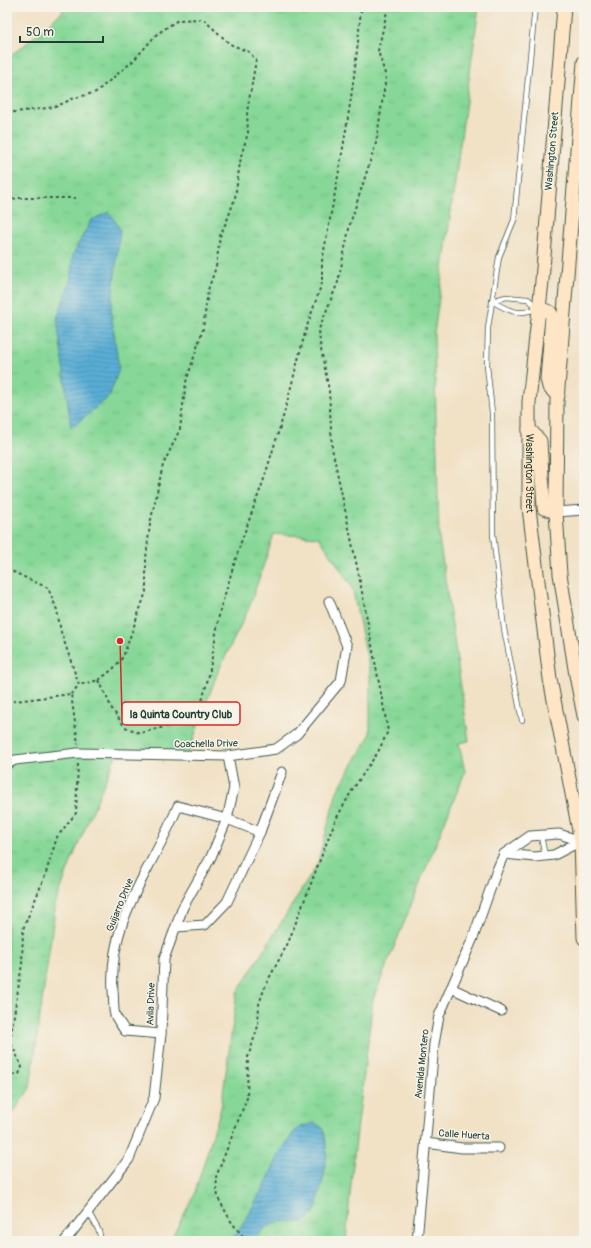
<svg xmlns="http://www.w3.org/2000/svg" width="591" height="1248" font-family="Pangolin,sans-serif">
<defs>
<pattern id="grass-tufts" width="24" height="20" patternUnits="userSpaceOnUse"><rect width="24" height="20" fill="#87d898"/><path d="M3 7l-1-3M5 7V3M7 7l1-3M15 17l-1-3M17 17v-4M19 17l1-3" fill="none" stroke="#74ba84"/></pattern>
<pattern id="water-rules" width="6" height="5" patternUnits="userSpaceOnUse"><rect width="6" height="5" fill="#5aaed6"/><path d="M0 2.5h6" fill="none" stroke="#4a8fae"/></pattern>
</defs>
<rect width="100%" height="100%" fill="#f7f3e8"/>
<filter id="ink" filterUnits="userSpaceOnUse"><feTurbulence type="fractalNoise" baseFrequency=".025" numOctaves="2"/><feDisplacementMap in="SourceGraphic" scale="8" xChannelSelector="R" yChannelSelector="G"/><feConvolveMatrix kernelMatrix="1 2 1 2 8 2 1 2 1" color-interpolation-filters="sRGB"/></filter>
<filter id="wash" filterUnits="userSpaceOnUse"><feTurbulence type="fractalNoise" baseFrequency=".012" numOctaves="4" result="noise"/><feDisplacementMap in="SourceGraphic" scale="16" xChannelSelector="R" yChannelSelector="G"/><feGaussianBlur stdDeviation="0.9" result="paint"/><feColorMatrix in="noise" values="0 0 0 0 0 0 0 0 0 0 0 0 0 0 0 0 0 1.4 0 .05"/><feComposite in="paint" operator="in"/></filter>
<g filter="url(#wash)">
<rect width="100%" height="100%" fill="#f1e1c5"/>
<polygon fill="url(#grass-tufts)" stroke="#538a66" points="65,7 479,7 434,334 439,538 469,741 459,743 465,772 373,999 352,1173 346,1241 170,1241 194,1195 221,1108 237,993 317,865 337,791 370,735 370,673 352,587 319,537 274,534 249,608 217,674 187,756 117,753 71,862 56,902 30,1088 7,1122 7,57 21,48 61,13"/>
<g fill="url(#water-rules)" stroke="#3c7685">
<polygon points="109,212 120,229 111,311 119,369 109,397 71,428 57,319 70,281 73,254 91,220"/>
<path d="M314,1123l9,5c9,29 -1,54 -8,83 -12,18 -20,8 -37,11 -11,2 -18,11 -25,19h-22l11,-15 26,-47 10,-23 16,-24 8,-6z"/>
</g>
</g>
<g filter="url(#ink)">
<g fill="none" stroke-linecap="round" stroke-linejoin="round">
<defs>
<g id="lane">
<path d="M506,297l22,2 10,9c-19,8 -28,4 -46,-7z"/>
<polyline points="522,720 504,629 493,534 492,413 487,366 488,328 499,257 514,220 535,7"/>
<polyline points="541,836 545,856"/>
<polyline points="88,1211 99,1231 101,1241"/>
</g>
<g id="street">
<polyline points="556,512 584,510"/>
<polyline points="7,764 15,760 78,753 228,756 276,749 297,734 341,681 347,646 329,601"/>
<polyline points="260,832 282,772"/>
<polyline points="504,854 535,857 554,855 581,841"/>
<polyline points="451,988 501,1011"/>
<path d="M161,1034l-36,-3c-3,-5 -7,-10 -10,-16 -2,-6 -1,-17 -2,-24 -5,-73 39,-121 65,-185l49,13 33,13 -33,70 -22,23 -29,2"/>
<polyline points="426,1143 462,1148 499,1148"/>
<polyline points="65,1241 129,1159 154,1098 161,1034 164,959 183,907 211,857 227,819 234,788 228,756"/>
<polyline points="417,1241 434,1044 439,1016 473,938 497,870 504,854 530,836 559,834 581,841"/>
</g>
<g id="secondary">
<path id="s1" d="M564,7l-22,274 -13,121v106l21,171 31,162 3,97"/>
<polyline points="584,62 557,400 556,512 560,574 576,675 584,716"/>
<polyline points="538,308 550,312 552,316 547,379 549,387 558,396"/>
<polyline points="529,429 540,441 544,508 556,512"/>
</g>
</defs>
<use href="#lane" stroke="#3e564a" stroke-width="6"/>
<use href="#street" stroke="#3e564a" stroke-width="11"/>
<use href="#secondary" stroke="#3e564a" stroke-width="15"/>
<g stroke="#3e564a" stroke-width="2" stroke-dasharray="3 3" stroke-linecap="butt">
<polyline points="7,113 55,107 72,99 96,92 133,61 157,34 178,20 203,19 230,44 249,52 256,60 247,112 248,133 241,156 235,198 228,218 220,236 216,267 208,290 203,329 186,382 180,429 163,465 150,524 146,558 146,592 123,657 113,669 99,680"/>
<polyline points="7,200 20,198 77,198"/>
<path d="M7,569l41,19 9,22 4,22 18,53 20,-5 13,29 13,18 15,6 37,-9 16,-9 9,-14 7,-26 11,-65 21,-68 22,-60 21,-68 22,-85 16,-46v-22c16,-84 33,-169 39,-254"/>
<polyline points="71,694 79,685"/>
<polyline points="7,702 71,694 78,744"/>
<polyline points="7,1075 19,1074 22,1067 10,1041 22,964 23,929 45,876 57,837 76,813 78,762"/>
<polyline points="247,1241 232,1223 218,1198 216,1177 247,1098 248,1057 258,1026 259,1004 266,984 288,943 335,821 351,792 378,752 388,731 359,576 332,448 329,390 320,344 319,329 338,282 350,224 376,143 386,77 378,51 388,7"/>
</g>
<use href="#lane" stroke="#fff" stroke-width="4.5"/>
<use href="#street" stroke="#fff" stroke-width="9"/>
<use href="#secondary" stroke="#fde5c5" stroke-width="13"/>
</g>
</g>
<g text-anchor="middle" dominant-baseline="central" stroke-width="3" stroke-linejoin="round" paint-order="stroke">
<g font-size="10" fill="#1f3d34" stroke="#f7f3e8">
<text transform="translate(552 151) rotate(-85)">Washington Street</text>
<text stroke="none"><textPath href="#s1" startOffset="468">Washington Street</textPath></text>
<text transform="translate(206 744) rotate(-1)">Coachella Drive</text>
<text transform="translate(120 905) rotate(-68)">Guijarro Drive</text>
<text transform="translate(151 1004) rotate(-88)">Avila Drive</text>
<text transform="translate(422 1064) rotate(-84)">Avenida Montero</text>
<text transform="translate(464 1135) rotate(4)">Calle Huerta</text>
</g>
</g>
<path fill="none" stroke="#d62828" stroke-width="1.5" d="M120 641L122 714"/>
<circle fill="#d62828" stroke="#f7f3e8" stroke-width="1.5" cx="120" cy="641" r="4"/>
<rect fill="#f7f3e8" stroke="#d62828" stroke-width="1.5" x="122" y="702" width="118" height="23" rx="4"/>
<g font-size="11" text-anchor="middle" font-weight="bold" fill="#1f3d34">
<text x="181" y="718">la Quinta Country Club</text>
</g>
<rect width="591" height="1248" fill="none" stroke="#f7f3e8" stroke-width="24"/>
<path d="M20 36v6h83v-6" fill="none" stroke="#1f3d34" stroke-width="2"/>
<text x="26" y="36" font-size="12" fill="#1f3d34" stroke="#f7f3e8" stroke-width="3" paint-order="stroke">50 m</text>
</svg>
